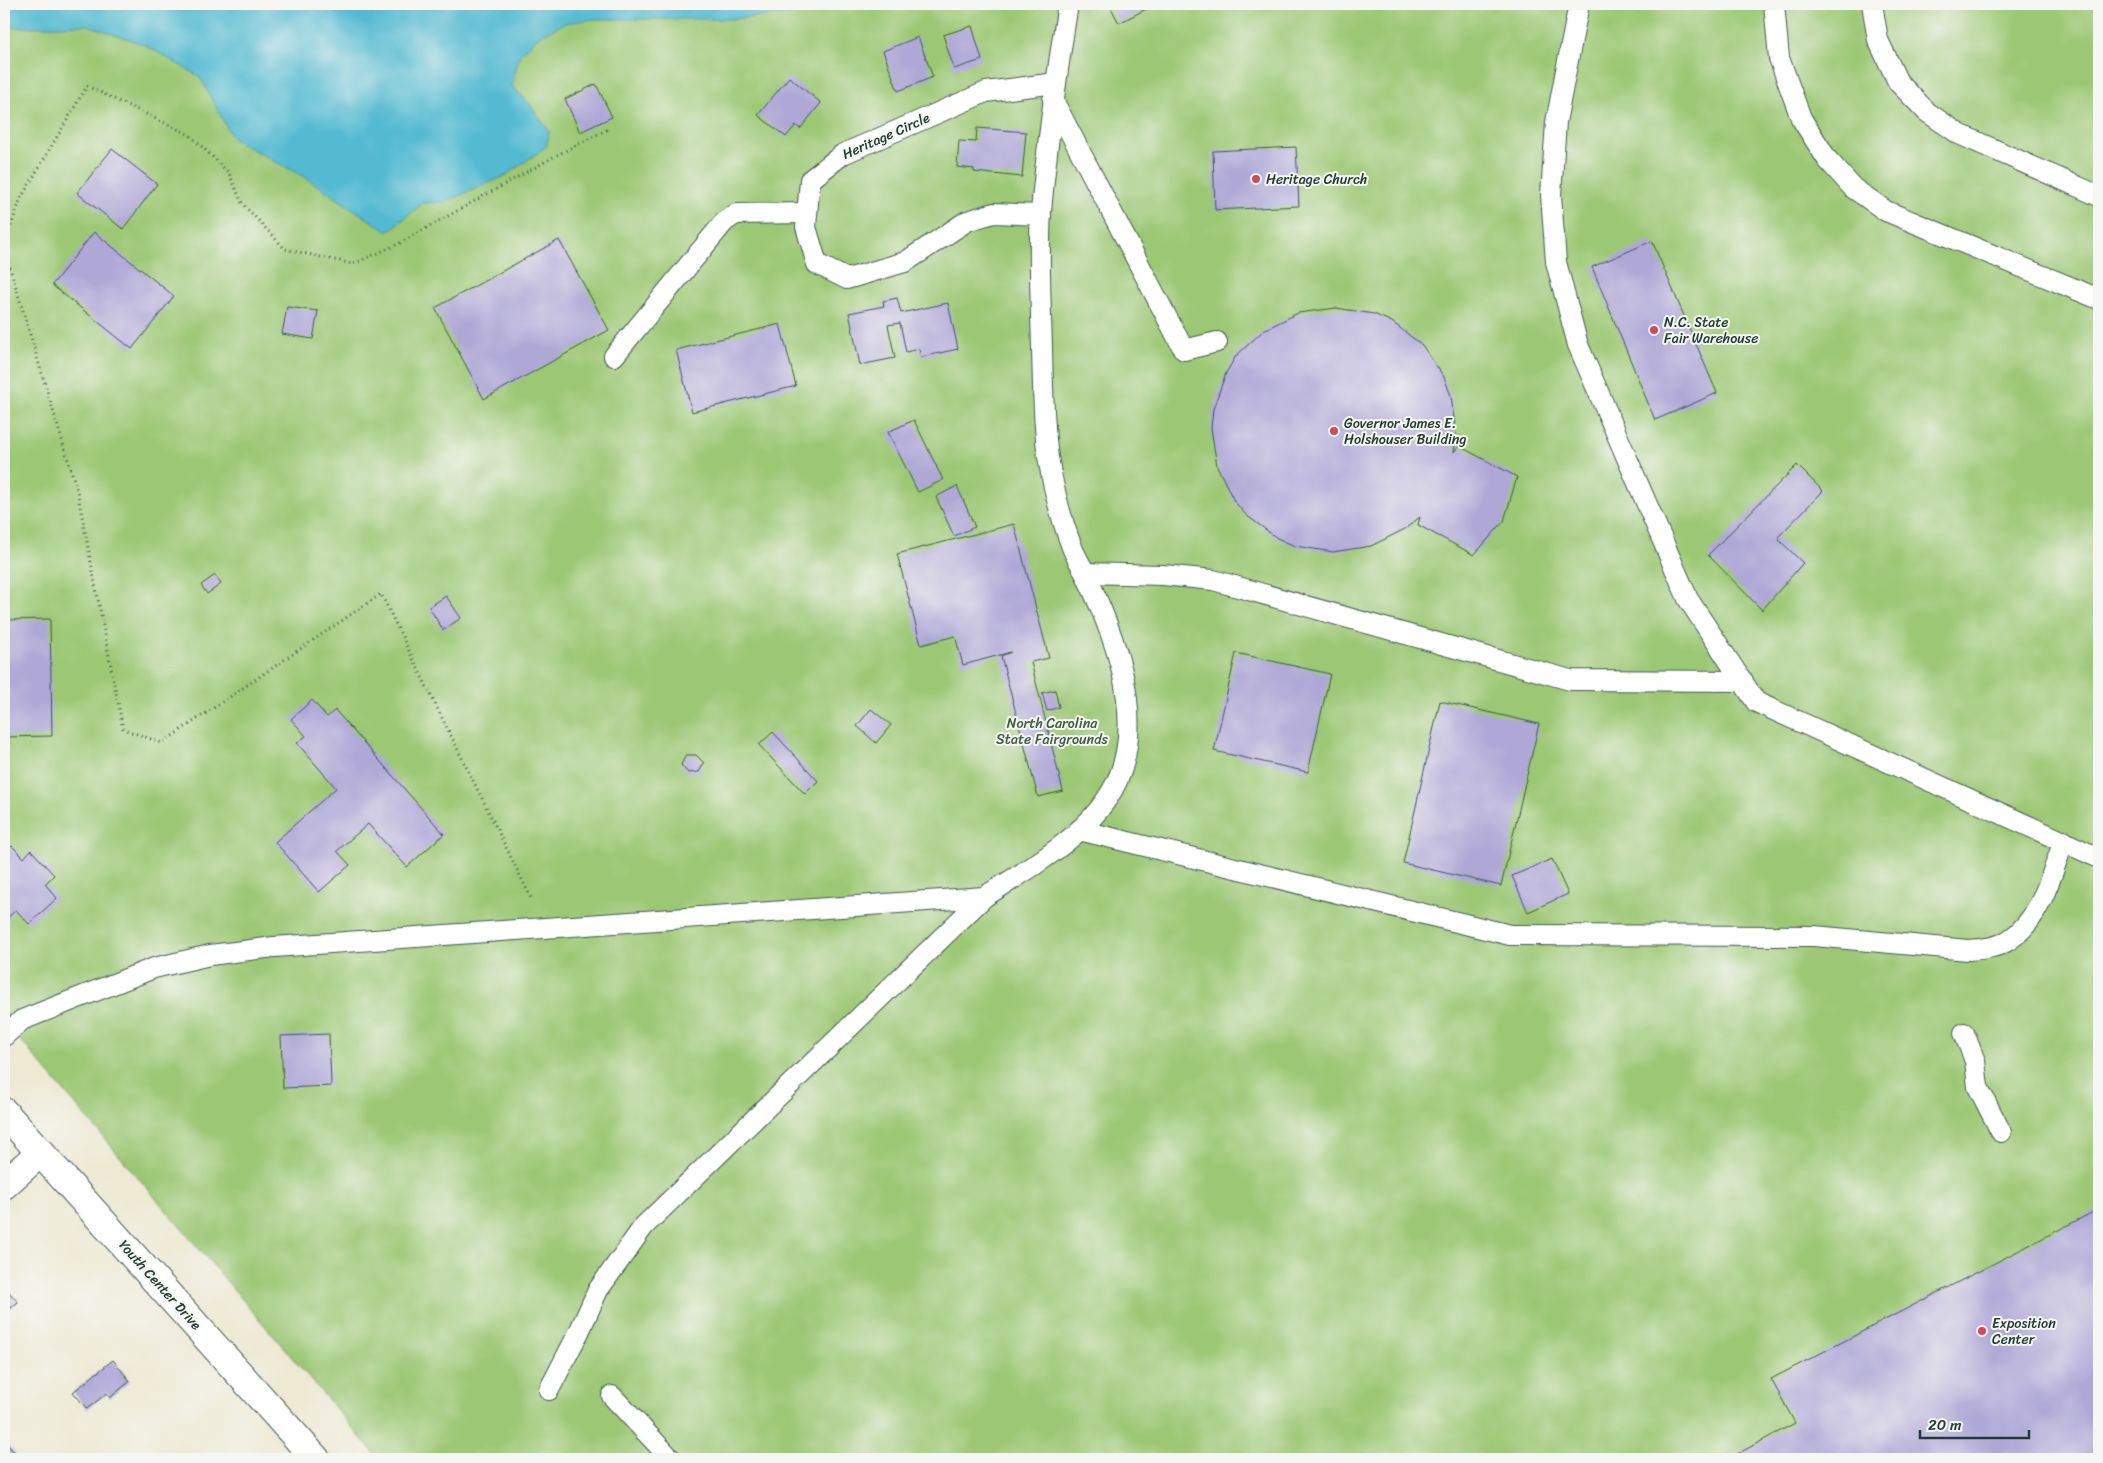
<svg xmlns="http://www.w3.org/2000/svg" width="2103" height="1463" font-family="Sriracha,sans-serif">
<rect width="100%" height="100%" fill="#f6f6f2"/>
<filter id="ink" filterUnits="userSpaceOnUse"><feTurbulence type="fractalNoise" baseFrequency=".02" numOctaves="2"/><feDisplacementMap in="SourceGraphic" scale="10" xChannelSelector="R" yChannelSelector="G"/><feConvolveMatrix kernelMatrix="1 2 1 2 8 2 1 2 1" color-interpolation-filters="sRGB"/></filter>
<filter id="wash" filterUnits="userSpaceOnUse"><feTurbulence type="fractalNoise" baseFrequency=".0096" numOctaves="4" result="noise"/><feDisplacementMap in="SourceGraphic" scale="20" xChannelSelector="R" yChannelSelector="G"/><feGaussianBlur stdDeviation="1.12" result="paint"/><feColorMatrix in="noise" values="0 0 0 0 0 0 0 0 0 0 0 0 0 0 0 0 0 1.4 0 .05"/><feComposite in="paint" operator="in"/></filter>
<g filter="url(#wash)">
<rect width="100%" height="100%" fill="#ede9d3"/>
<polygon fill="#9cc875" stroke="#5e8254" points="4,4 2099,4 2099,1459 379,1459 4,1021"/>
<polygon fill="#53bad1" stroke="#397c82" points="4,4 850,4 801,13 731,19 595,19 565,23 539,36 519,56 512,86 528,102 549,131 547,146 505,176 445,202 423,203 388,232 306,178 233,139 200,77 145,45 88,25 4,28"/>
<g id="blocks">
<g fill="#afa8d7">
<polygon points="1109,4 1156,4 1119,23"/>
<polygon points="972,26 982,60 954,69 943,35"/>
<polygon points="918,37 933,77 898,91 883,51"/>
<polygon points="789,77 821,103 800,129 796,125 786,137 758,115"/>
<polygon points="596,84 612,117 580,132 565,99"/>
<rect x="4" y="107" width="3" height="42"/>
<polygon points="977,128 1026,132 1022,177 974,172 974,169 957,167 959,141 976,142"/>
<polygon points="1296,147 1299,206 1215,210 1213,151"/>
<polygon points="112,149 157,184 123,229 77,193"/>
<polygon points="94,232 174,296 132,349 52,285"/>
<polygon points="559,240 609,330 484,399 435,308"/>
<polygon points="1652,241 1717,393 1655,420 1592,267"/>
<polygon points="897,298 901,313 948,303 958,349 921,357 919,349 906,352 900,323 888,325 895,358 860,365 849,313 884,306 883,301"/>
<polygon points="287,307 318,311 313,339 282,334"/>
<polygon points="1336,308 1374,314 1392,322 1422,345 1444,377 1451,396 1456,434 1454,452 1459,446 1517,477 1504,521 1474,555 1418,525 1420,517 1405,529 1371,546 1333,552 1295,546 1277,538 1246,515 1234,501 1217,466 1211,428 1213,409 1226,373 1236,356 1264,330 1298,313"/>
<polygon points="780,324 796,386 692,412 676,350"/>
<polygon points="914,420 943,480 918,492 888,432"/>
<polygon points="1797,465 1823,491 1777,538 1803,563 1762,610 1708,555"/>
<polygon points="957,486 975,527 954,536 936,497"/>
<polygon points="1014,524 1049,658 1031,662 1063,791 1038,797 1001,656 1011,652 963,665 955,636 921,645 897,554"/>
<polygon points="215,575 221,584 207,594 201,585"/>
<polygon points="446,596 461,618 443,630 429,607"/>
<polygon points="50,619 52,736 4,737 4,620"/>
<polygon points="1236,653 1330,674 1308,772 1214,751"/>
<polygon points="1055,690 1059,707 1047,711 1042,693"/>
<polygon points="312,700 327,717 335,710 444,834 407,867 368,824 337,851 350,865 319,892 275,842 336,788 297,743 306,736 291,719"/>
<polygon points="1440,701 1539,724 1501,886 1403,863"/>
<polygon points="871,709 891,725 876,743 857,726"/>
<polygon points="773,732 818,781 805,794 759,745"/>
<polygon points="686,755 696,755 704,763 699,772 688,773 681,765"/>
<polygon points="12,846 24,858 31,850 54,875 45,884 57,898 29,924 16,910 4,921 4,853"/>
<polygon points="1552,859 1568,894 1528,912 1512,876"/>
<polygon points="329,1034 331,1086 283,1088 281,1036"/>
<polygon points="2099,1209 2099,1459 1728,1459 1795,1423 1771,1379"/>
<polygon points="7,1290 18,1302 4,1314 4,1292"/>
<polygon points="113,1360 130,1381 110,1398 107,1393 87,1409 73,1392"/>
<polygon points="4,1441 16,1454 10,1459 4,1459"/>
</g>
</g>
</g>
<g filter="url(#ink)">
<use href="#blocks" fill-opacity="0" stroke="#3e574c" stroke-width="1"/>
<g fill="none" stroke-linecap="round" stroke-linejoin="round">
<defs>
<g id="lane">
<polyline points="1579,4 1556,122 1551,195 1556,262 1578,345 1688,599 1756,702 2099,858"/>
<polyline points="1774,4 1779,58 1801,118 1827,159 1853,188 1886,211 2099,299"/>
<polyline points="1872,4 1878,40 1898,82 1927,112 1959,134 2099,196"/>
<polyline points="1053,100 1184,350 1217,342"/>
<polyline points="1041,215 994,213 967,221 905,262 847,279 817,264 806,227 810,180 843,154 986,92 1056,83"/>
<polyline points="614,356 725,221 736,214 807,213"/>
<polyline points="1085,573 1163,575 1213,580 1570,680 1743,681"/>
<path d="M1079,830l431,105 304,1 154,14c14,-1 29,-2 41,-10 32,-20 42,-66 55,-99"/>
<polyline points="1964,1033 1975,1061 1978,1087 2001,1132"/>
<path d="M4,1036l18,-16 132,-52 56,-13 64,-8 710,-50c49,-31 122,-71 139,-132 18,-63 -11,-135 -38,-192 -4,-9 -10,-17 -13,-26 -11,-28 -19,-61 -24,-90 -5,-35 -5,-72 -6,-108 -1,-45 -4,-92 -1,-137 6,-70 16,-139 27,-208"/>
<polyline points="549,1390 579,1332 598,1290 644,1226 984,897"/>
<polyline points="612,1396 671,1459"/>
</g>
<g id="street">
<polyline points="4,1112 316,1459"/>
<polyline points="4,1185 41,1152"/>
</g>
</defs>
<use href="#lane" stroke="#3e574c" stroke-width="22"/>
<use href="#street" stroke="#3e574c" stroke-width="30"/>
<g stroke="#3e574c" stroke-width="3" stroke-dasharray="1 4" stroke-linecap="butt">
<polyline points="4,245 21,198 87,86 190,135 229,173 242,203 285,249 353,264 396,245 557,155 610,128"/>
<polyline points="4,248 77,490 123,729 162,743 381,594 532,900"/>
</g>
<use href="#lane" stroke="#fff" stroke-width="20"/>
<use href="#street" stroke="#fff" stroke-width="28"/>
</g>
</g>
<g fill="#d1495b" stroke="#f6f6f2" stroke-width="2">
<circle cx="1256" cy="179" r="5"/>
<circle cx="1654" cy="330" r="5"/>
<circle cx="1334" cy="431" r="5"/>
<circle cx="1982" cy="1331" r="5"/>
</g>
<g text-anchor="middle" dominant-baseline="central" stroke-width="4" stroke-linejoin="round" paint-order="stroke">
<g font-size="14" fill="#1f3d34" stroke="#f6f6f2">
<text transform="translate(886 136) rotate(-24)">Heritage Circle</text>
<text transform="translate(160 1285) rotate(48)">Youth Center Drive</text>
</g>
<g font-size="14" fill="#1f3d34" stroke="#f6f6f2" text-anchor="start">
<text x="1266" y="179">Heritage Church</text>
<text x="1664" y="322">N.C. State<tspan x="1664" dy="16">Fair Warehouse</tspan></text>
<text x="1344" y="423">Governor James E.<tspan x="1344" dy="16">Holshouser Building</tspan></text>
<text x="1992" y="1323">Exposition<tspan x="1992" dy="16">Center</tspan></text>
</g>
<g font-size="14" fill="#3e6044" stroke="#f6f6f2">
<text x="1052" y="723">North Carolina<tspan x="1052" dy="16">State Fairgrounds</tspan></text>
</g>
</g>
<rect width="2103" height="1463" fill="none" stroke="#f6f6f2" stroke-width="20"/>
<path d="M1920 1430v8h109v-8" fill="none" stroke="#1f3d34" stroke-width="2.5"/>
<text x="1928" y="1430" font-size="15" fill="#1f3d34" stroke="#f6f6f2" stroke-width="4" paint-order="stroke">20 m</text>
</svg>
